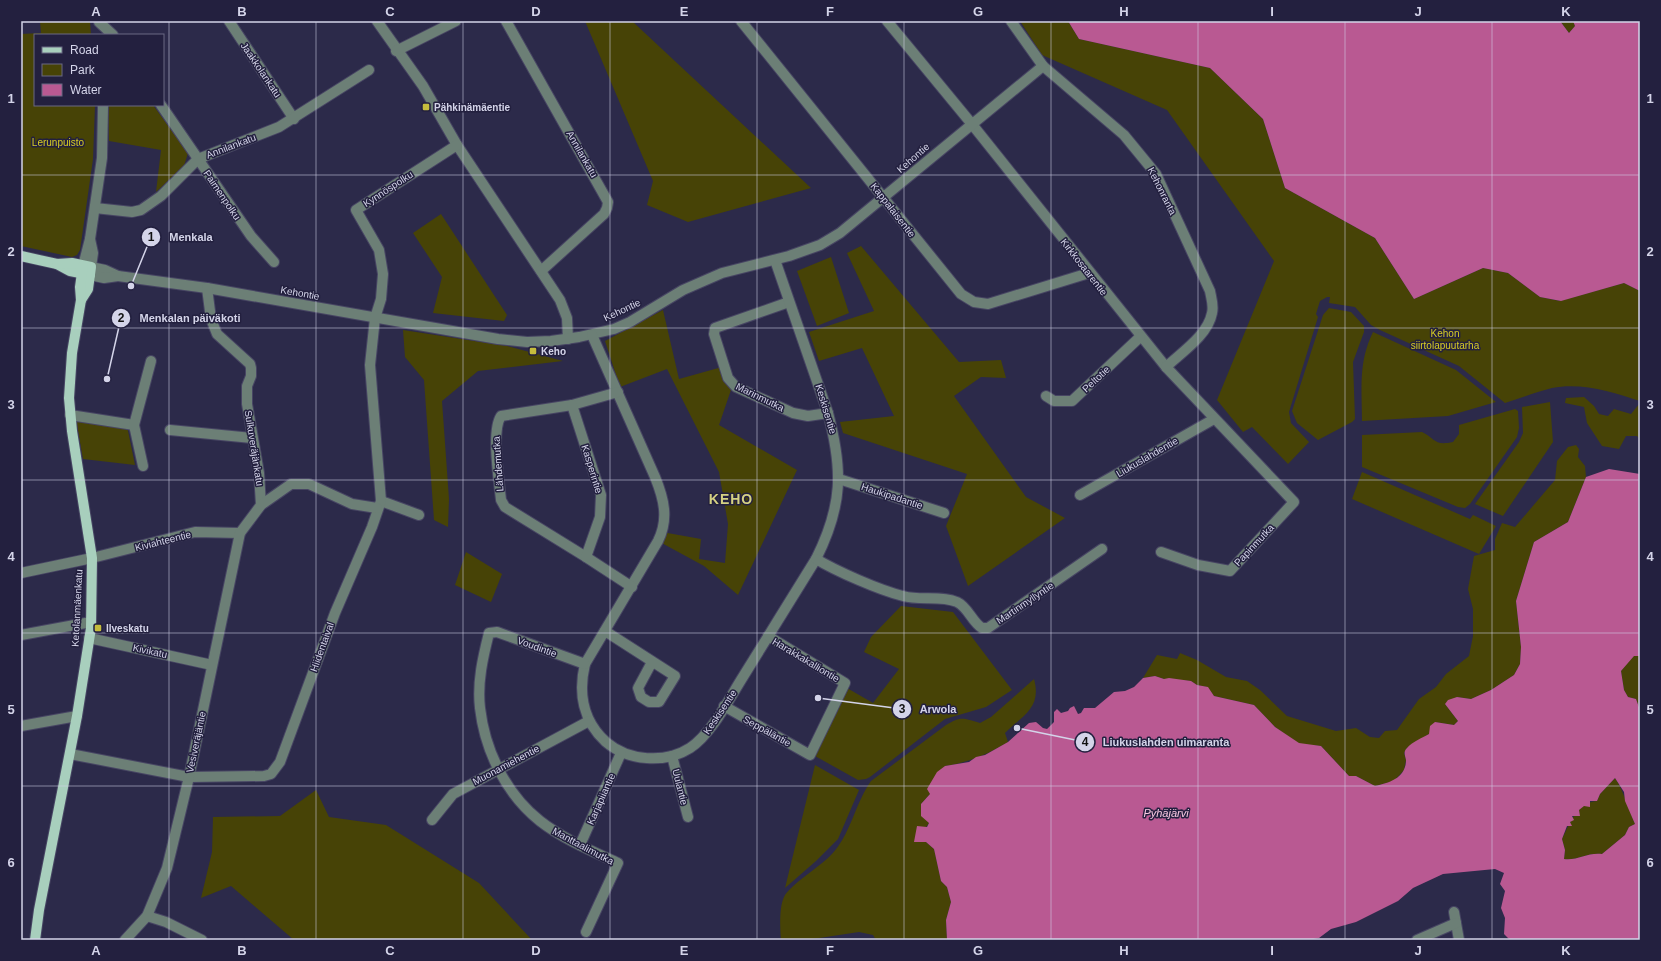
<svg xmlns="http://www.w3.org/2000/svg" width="1661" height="961" font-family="Arial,sans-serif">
<rect width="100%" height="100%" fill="#2c2a4a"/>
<g fill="#474306">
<polygon points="40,21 90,21 91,35 35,35 35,105 95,105 93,159 80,250 77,255 72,257 21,246 21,34 41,33"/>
<polygon points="585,21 632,21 811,188 688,222 647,205 653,181"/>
<path d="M1020,21h48l11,18 131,29 53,51 22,69 90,50 39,61 69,-31 25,5 32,24 20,4 64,-18 16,8v110c-27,-9 -59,-19 -88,-13 -16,4 -31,10 -47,15l-46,-37 -79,-36 -9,-5 -16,-18 -26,-4 1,-6h-3l-7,4 -4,13 2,3 -29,95 2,11 18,19 -21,22 -36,-37 -9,5 -26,-32 57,-139 -107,-151 -125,-55z"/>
<polygon points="1560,21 1573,21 1575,26 1569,33"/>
<polygon points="108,105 153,105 188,153 184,166 156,192 161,150 109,141"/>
<polygon points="441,214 507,315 504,321 433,313 442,277 413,233"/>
<polygon points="861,246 959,362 1001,360 1006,378 981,377 954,396 1026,497 1065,518 968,586 946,526 967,474 843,433 840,422 894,416 862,348 819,361 809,332 874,311 847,253"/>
<polygon points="831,257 849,313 817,326 797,271"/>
<polygon points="1329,308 1351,312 1364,326 1364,332 1353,362 1355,419 1352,422 1318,440 1297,423 1292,411 1323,315"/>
<polygon points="663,310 679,379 722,367 732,387 719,425 797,470 738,595 704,566 658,541 662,532 701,539 699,559 725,563 728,524 719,472 667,369 620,387 605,341"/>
<polygon points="403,330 507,346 563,361 478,371 442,401 449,499 448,527 434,520 424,380 405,357"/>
<path d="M1373,332l83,38 40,32 -48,14 -86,5c0,-33 -4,-58 11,-89z"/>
<polygon points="1584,397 1594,406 1599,414 1608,416 1614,409 1631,414 1640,403 1640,439 1637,436 1626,436 1619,449 1602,446 1587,423 1584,407 1565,403 1566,398"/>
<polygon points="1550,402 1553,442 1503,516 1475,504 1519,442 1523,433 1522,407"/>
<path d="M1515,409l3,2 1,17 -2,9 -47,67 -5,4 -7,-1 -96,-40v-32l60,-3c14,7 12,14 31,10l6,-8v-9z"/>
<polygon points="76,419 127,426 135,465 83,459"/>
<polygon points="1576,445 1579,449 1578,457 1585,466 1586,477 1568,522 1534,542 1516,601 1521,647 1520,664 1514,675 1491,690 1471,699 1457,697 1445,704 1458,721 1454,725 1435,722 1429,734 1407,748 1404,753 1406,760 1404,770 1394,781 1375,786 1356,776 1349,776 1321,746 1299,744 1275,727 1254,705 1214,696 1207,687 1197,685 1191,681 1164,679 1155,676 1143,678 1157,655 1177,659 1180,653 1197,660 1226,677 1247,681 1260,690 1287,716 1336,731 1356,728 1370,737 1379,738 1385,731 1397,730 1419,699 1436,687 1446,674 1469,656 1473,636 1473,609 1468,589 1474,556 1495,550 1495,539 1502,523 1515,527 1555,480 1557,461 1568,447"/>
<polygon points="1362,472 1470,519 1473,515 1496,526 1479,554 1352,499"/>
<polygon points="466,552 502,574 491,602 455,585"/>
<polygon points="901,606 953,612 1012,690 986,707 945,719 870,777 866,779 858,780 815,756 847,688 873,703 899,669 864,652 871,637"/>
<polygon points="1634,655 1640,656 1640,710 1636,699 1628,697 1624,690 1621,671"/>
<path d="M1034,679c8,29 -11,36 -29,54l3,9c-22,13 -38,20 -63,24l-15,28 -9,10 8,19 -14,19h11l8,7 7,32 6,6 4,15 -5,18 1,20h-71l-3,-5 -14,-3 -53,8h-25c-1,-11 -2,-33 3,-43 5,-11 35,-30 46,-41 21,-21 24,-51 41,-75l75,-56c15,-9 17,-7 34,-2l11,-6z"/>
<polygon points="815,765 859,790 838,839 816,861 785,888"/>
<path d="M1615,778c9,14 13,30 20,46l-6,3 -4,8 -23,19c-14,-2 -25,7 -38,5l1,-9 -3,-11c8,-15 14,-36 35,-38l3,-7z"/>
<polygon points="316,790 329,817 386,825 479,883 532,940 294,940 231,886 201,898 212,852 213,817 280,816"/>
</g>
<g fill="#b95992" fill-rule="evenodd">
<polygon points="1068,21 1560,21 1569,33 1575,26 1573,21 1640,21 1640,291 1624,283 1561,301 1540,297 1508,273 1483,268 1414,299 1375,238 1285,188 1263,119 1210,68 1079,39"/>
<path d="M1609,469l31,5v182h-6l-13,15 3,19 4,7 8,2 4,11v230h-130l-6,-6 1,-16 -4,-10 4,-17 -5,-7 4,-11 -9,-4 -52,5 -30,14 -15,13 -42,21 -25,7 -12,9 -11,2h-361l-1,-20 5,-18 -4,-15 -6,-6 -7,-32 -8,-7h-12l3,-16 10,1 2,-4 -8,-7v-12l9,-10 -3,-5 10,-17 8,-6 24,-4 7,-5 9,-2 23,-13 21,-19 7,-1 7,6 4,1 7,-7v-10l3,-3 4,4 7,-2 2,-3 4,-2 4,8 3,-1 3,-5h11l19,-16 11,-1 9,-4 9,-9 12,-2 9,3 5,-1 22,3 6,4 11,2 6,9 40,9 21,22 24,16 22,3 28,30h7l19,10c14,-3 31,-8 31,-26 -1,-5 -3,-8 1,-12 5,-6 15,-10 22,-14l1,-8 5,-4 19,3 4,-4 -13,-17 3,-4 9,-3 14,2 20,-9 23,-15 6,-11 1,-17 -5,-46 18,-59 34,-20 18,-45zM1615,778l9,14 1,9 10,23 -6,3 -4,8 -23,19c-14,-2 -25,7 -38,5l1,-9 -3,-11 5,-13h5l-2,-4 4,-2 -2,-4h8l-1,-6 5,-4 6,1v-6h7l3,-7z"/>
</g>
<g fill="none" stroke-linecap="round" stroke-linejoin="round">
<defs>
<g id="minor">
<polyline points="229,21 294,119"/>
<polyline points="377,21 423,86 457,145 560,300 567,318 568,339"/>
<polyline points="506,21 608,202 607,208 604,214 541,271"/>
<polyline points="741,21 961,294 974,302 988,304 1089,273"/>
<polyline points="887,21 971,123 1166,367 1294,502 1230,571 1198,565 1161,552"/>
<path d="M1011,21l32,45 81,69 32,39 54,117c1,6 4,15 2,22 -4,22 -30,39 -46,54"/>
<polyline points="99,22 113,35"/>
<polyline points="396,51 456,21"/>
<polyline points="161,105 251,236 274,262"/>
<polyline points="95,208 132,212 141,210 161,196 198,159 279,127 369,70"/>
<polyline points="90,239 93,253 91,267 105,270 118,276 207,288 498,339 527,342 551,341 579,337 614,329 630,322 683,290 722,273 789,256 820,245 840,233 1043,66"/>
<polyline points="83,266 90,239 102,158 103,105"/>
<polyline points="90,275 104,278 118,276"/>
<polyline points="207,288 211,319 217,334 250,364 251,368 251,376 247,386 247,404 259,473 261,505"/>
<polyline points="789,302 715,328 714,334 728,378 736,387 793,413 808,416 828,413"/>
<path d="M592,335l63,142c9,22 14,42 3,64l-73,123c-7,29 -2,57 21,78 22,19 59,22 84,6 21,-14 38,-47 51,-68 25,-40 50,-81 75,-121 27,-54 27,-89 12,-146l-53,-153"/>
<path d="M618,392l-46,13 -71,11c-10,15 -2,64 0,84l4,7 81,50 46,30"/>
<polyline points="1046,396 1054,401 1072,401 1140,337"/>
<polyline points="572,405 601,495 600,517 586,557"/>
<polyline points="70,415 134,425"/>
<polyline points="170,430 252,438"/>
<polyline points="143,466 134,425 151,361"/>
<polyline points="839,479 944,513"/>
<polyline points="1080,495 1214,419"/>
<polyline points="381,501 419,515"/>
<path d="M816,559c20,12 63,31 87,37 17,5 37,-1 54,6 11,5 15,20 25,26h6l114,-79"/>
<polyline points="21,573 92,558 183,535 195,532 240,533"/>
<polyline points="605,631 675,676 659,702 649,702 641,697 638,688 652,662"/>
<polyline points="21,635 91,622"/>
<polyline points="89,638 212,665"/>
<path d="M585,664l-88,-32 -8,1c-6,24 -12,49 -9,75 5,43 26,86 60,113 23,18 52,30 78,42l-32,69"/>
<polyline points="724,706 810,755 845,683 768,636"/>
<polyline points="21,726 77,716"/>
<polyline points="70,754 189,777 264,776 271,774 280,762 335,613 372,527 381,501 370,365 375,318 381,299 383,274 379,250 356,210 457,145"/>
<polyline points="672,756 688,817"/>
<polyline points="432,820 453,794 589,721"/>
<polyline points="580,845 621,753"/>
<polyline points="1454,912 1459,940"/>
<polyline points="147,916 166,922 202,940"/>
<polyline points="125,940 147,916 167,868 189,777 240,533 261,505 291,484 309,484 352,504 377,508"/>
<polyline points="1417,940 1456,923"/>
</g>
<g id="major">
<polyline points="21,256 57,264 70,271 90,275"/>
<polyline points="57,264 72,263 91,267 88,289 81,300"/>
<polyline points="35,940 39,910 77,716 91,628 92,558 72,431 69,398 72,353 81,300 80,287 83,266"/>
</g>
</defs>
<use href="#minor" stroke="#474563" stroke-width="12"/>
<use href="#major" stroke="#474563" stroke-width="12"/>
<use href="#minor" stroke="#6c7f76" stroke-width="10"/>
<use href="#major" stroke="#a8cfbd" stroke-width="10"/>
</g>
<path fill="none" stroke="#d4d4e9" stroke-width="1" stroke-opacity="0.55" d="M169,21v919M316,21v919M463,21v919M610,21v919M757,21v919M904,21v919M1051,21v919M1198,21v919M1345,21v919M1492,21v919M21,175h1619M21,328h1619M21,480h1619M21,633h1619M21,786h1619"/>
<g fill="#c5bc3d" stroke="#23203f" stroke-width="1.5">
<rect x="422" y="103" width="8" height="8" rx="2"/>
<rect x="529" y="347" width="8" height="8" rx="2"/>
<rect x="94" y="624" width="8" height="8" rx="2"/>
</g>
<g text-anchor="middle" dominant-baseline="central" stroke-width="3" stroke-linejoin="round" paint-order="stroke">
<g font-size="10" fill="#d4d4e9" stroke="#23203f">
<text transform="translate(261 70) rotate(56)">Jaakkolankatu</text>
<text transform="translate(231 146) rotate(-21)">Annilankatu</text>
<text transform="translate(582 154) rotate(60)">Annilankatu</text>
<text transform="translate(913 158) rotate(-41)">Kehontie</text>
<text transform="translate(388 189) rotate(-33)">Kynnöspolku</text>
<text transform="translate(1162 191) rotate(63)">Kehonranta</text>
<text transform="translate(222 195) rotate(56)">Paimenpolku</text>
<text transform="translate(893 210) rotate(52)">Kappalaisentie</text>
<text transform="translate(1084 267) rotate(52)">Kirkkosaarentie</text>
<text transform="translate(300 293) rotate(10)">Kehontie</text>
<text transform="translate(622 310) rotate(-25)">Kehontie</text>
<text transform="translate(1096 379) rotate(-43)">Peltotie</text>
<text transform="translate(760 397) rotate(26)">Marinmutka</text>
<text transform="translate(826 409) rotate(73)">Keskisentie</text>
<text transform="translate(254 448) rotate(81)">Sulkuveräjänkatu</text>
<text transform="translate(1147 457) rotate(-30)">Liukuslahdentie</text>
<text transform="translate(498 464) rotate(-94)">Lähdemutka</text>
<text transform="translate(592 469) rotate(73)">Kasperintie</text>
<text transform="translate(892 496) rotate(18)">Haukipadantie</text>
<text transform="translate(163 541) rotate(-14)">Kiviahteentie</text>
<text transform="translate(1254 545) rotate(-47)">Papinmutka</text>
<text transform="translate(1025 603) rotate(-34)">Martinmyllyntie</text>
<text transform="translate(77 608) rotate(-87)">Ketolanmäenkatu</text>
<text transform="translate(322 647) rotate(-70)">Hiidentaival</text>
<text transform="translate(537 647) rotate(20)">Voudintie</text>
<text transform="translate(150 651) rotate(12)">Kivikatu</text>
<text transform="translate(806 660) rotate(31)">Harakkakalliontie</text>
<text transform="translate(720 712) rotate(-56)">Keskisentie</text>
<text transform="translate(767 731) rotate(29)">Seppäläntie</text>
<text transform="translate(196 742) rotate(-78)">Vesiveräjäntie</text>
<text transform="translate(506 765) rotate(-28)">Muonamiehentie</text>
<text transform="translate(680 787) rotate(76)">Uulantie</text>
<text transform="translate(601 799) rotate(-66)">Karjapiiantie</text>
<text transform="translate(583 846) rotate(28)">Manttaalimutka</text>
</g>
<g font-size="10" font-weight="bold" fill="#d4d4e9" stroke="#23203f" text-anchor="start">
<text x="434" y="107">Pähkinämäentie</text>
<text x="541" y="351">Keho</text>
<text x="106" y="628">Ilveskatu</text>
</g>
<g font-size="10" fill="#d8cd23" stroke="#23203f">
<text x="58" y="142">Lerunpuisto</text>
<text x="1445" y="333">Kehon<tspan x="1445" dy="12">siirtolapuutarha</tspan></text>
</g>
<g font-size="11" font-style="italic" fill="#fbc8e3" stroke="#23203f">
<text x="1166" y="813">Pyhäjärvi</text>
</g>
<g font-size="14" font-weight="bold" letter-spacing="1" fill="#d5d183" stroke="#23203f">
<text x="731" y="499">KEHO</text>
</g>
</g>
<path fill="none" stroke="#d4d4e9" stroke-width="1.5" d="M131 286L151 237M107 379L121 318M818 698L902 709M1017 728L1085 742"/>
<g fill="#d4d4e9" stroke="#23203f" stroke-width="1.5">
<circle cx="131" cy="286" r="4"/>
<circle cx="107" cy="379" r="4"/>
<circle cx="818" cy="698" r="4"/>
<circle cx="1017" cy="728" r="4"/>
<circle cx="151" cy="237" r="10"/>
<circle cx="121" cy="318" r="10"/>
<circle cx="902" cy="709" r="10"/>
<circle cx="1085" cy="742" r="10"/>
</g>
<g font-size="12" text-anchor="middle" font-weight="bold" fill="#111">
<text x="151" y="241">1</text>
<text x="121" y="322">2</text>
<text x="902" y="713">3</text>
<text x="1085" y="746">4</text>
</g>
<g font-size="11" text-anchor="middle" font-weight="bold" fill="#d4d4e9" stroke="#23203f" stroke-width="3" stroke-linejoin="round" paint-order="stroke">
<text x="191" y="241">Menkala</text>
<text x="190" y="322">Menkalan päiväkoti</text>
<text x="938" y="713">Arwola</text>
<text x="1166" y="746">Liukuslahden uimaranta</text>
</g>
<rect width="1661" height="961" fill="none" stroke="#23203f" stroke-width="44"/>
<rect x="34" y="34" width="130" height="72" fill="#23203f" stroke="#6a6883"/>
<rect x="42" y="47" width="20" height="6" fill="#a8cfbd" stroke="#6a6883"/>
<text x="70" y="54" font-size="12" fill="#d4d4e9">Road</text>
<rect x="42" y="64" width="20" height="12" fill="#474306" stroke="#6a6883"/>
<text x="70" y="74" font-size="12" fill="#d4d4e9">Park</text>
<rect x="42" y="84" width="20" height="12" fill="#b95992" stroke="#6a6883"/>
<text x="70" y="94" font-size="12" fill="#d4d4e9">Water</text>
<rect x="22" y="22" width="1617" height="917" fill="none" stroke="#d4d4e9" stroke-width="1.5"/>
<g font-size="13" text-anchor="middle" font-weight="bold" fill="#d4d4e9">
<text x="96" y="16">A</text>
<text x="242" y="16">B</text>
<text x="390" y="16">C</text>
<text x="536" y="16">D</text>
<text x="684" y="16">E</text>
<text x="830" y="16">F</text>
<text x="978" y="16">G</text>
<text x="1124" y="16">H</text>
<text x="1272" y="16">I</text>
<text x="1418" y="16">J</text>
<text x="1566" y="16">K</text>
<text x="11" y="103">1</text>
<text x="1650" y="103">1</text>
<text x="11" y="256">2</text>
<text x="1650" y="256">2</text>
<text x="11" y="409">3</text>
<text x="1650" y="409">3</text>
<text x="11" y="561">4</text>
<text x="1650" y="561">4</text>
<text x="11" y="714">5</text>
<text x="1650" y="714">5</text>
<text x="11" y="867">6</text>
<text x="1650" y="867">6</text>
<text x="96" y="955">A</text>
<text x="242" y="955">B</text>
<text x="390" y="955">C</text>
<text x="536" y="955">D</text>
<text x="684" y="955">E</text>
<text x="830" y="955">F</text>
<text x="978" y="955">G</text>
<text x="1124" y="955">H</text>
<text x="1272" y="955">I</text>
<text x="1418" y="955">J</text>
<text x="1566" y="955">K</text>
</g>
</svg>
